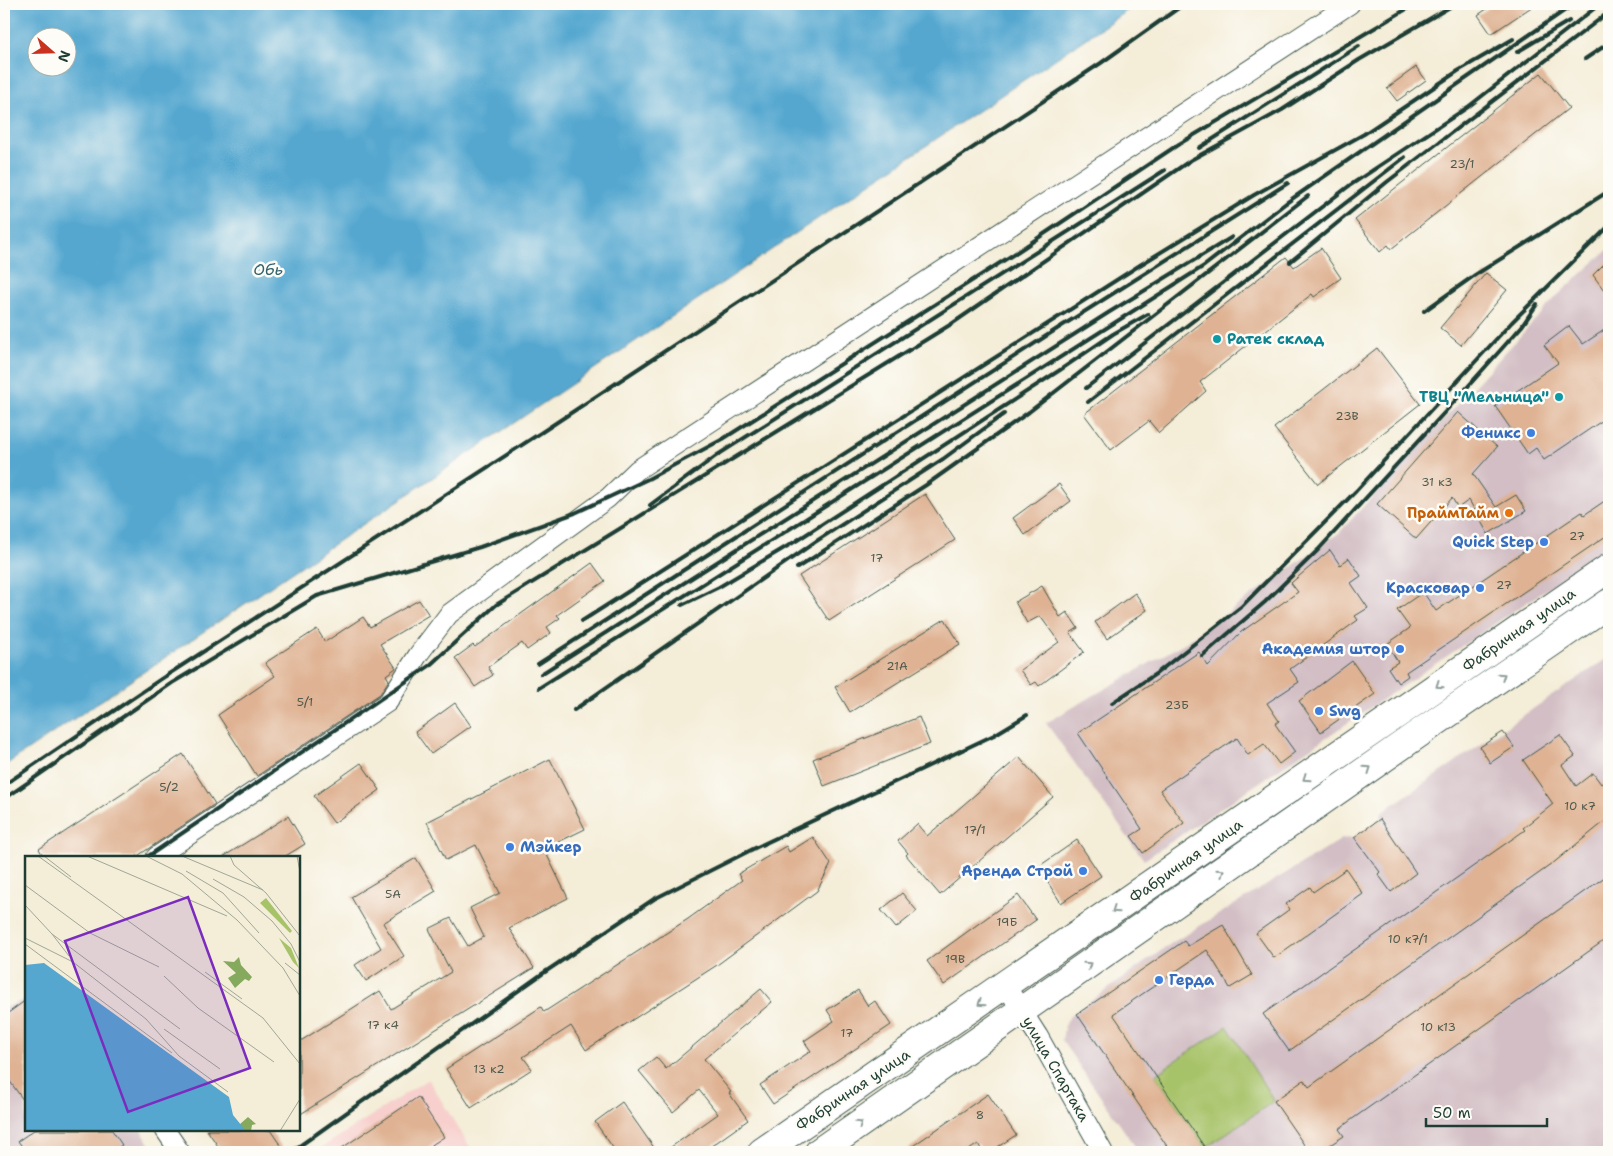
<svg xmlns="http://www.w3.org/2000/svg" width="1613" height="1156" font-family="'Shantell Sans',sans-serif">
<rect width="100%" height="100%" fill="#fdfcf7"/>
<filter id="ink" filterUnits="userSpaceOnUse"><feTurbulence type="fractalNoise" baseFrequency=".02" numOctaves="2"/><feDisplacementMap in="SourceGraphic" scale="10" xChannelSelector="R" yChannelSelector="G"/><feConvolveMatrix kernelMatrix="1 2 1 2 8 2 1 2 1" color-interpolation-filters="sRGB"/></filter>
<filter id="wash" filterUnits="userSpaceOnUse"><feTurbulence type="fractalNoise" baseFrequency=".0096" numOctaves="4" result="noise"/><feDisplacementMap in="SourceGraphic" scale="20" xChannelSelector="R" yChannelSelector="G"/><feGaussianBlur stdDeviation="1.12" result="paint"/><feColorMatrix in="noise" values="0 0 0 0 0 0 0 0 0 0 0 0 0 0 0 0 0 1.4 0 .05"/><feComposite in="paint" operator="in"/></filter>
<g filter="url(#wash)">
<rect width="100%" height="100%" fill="#f4edd8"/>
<polygon fill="#f7d0ce" points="428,1079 473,1152 315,1152"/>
<g fill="#d2bec4">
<polygon points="1609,249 1609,547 1144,860 1046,723 1188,641 1339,533 1558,295"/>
<polygon points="1609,657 1609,1152 1139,1152 1062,1041 1064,1028 1070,1016 1172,943 1342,839 1354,837 1380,819 1382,812"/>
<polygon points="26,999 26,1130 141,1130 154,1152 4,1152 4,1008"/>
</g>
<polygon fill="#a7c369" stroke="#63804e" points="1227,1026 1274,1101 1205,1148 1155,1075"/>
<path fill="#55a7d0" stroke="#3a7282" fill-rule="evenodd" d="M4,4h1133l-1133,762zM38,38h30v30h-30z"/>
<g id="blocks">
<g fill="#dfb293">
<polygon points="1494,4 1536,4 1491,34 1478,15"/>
<polygon points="1416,67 1426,80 1397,101 1387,88"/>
<polygon points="1541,73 1569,108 1391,249 1388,245 1380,252 1355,220"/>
<polygon points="1321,248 1341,278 1314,297 1312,294 1200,382 1206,391 1159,433 1149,421 1111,450 1084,414 1286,257 1294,267"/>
<polygon points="1609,259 1609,297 1593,275"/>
<polygon points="1486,273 1507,290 1461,345 1440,328"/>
<polygon points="1569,326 1583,344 1609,327 1609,416 1544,460 1536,448 1528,454 1495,406 1558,363 1544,345"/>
<polygon points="1377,348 1420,404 1318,484 1274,428"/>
<polygon points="1458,412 1497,447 1473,474 1496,507 1516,495 1526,511 1488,534 1469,500 1458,508 1452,498 1416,539 1377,504"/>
<polygon points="1059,484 1071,501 1025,535 1013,518"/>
<polygon points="925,494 955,540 829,621 799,576"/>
<polygon points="1609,498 1609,534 1406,672 1408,676 1398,683 1388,668 1398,662 1387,644 1410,628 1397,610 1423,592 1436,611 1582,512 1584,515"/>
<polygon points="1330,550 1340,565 1349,558 1361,576 1351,583 1368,608 1355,616 1358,620 1290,669 1299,682 1267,703 1279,721 1275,724 1295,752 1279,764 1264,744 1248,755 1237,738 1160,790 1184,823 1143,853 1131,836 1142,829 1078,733 1199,652 1208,666 1241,632 1298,592 1291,583"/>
<polygon points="592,563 605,581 557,615 560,618 547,627 551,633 527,650 522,643 488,667 493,675 475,687 455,658 473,645 475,647"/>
<polygon points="1042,586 1060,617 1067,612 1078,628 1070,633 1084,652 1039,686 1036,682 1031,685 1020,670 1059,642 1040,616 1027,623 1015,602"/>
<polygon points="1135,593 1147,610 1107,639 1095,622"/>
<polygon points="419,600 429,615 380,644 396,668 386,675 389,680 380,694 257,776 218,715 275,676 265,663 317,629 325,642 363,617 370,627"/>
<polygon points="945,619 960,644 850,712 835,687"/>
<polygon points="1352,661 1375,694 1321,732 1299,701"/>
<polygon points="455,703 471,726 431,754 415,732"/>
<polygon points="919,717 930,744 824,786 813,759"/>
<polygon points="1503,732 1514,747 1490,763 1480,747"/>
<polygon points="1560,735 1575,756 1562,765 1576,786 1593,773 1601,784 1609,778 1609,818 1552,864 1289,1051 1263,1014 1525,830 1523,828 1553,804 1523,760"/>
<polygon points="183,754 215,804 136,857 44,857 39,849"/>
<polygon points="1019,757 1053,797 940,895 906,855 908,853 898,841 917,824 927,836"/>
<polygon points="550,759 585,829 544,849 568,898 509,928 534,968 299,1115 299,1042 380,991 391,1009 451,972 429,929 451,918 468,946 484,937 470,908 500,893 476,845 446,860 427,822"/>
<polygon points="361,763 380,790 334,823 314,796"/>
<polygon points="288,816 305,844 284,857 223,857"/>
<polygon points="1380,819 1416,873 1391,892 1378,874 1380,872 1354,837"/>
<polygon points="813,837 831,864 817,891 717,965 586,1050 571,1026 523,1057 532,1069 471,1108 446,1069 541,1007 544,1012 688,919 742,880 738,874 786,846 789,852"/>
<polygon points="1077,840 1101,876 1061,903 1038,867"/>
<polygon points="416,858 436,891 383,923 404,956 366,981 355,965 381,948 351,897"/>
<polygon points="1346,869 1363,894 1274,958 1256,933 1290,909 1286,904 1310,887 1313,892"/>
<polygon points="1609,874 1609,937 1351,1120 1339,1129 1344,1136 1319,1152 1309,1152 1274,1101 1304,1080 1309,1087"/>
<polygon points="902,893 917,911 896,928 881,910"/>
<polygon points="1018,895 1036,920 944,985 927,961"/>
<polygon points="1223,925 1252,975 1230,988 1207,950 1113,1014 1208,1152 1171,1152 1077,1014 1184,941 1188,946"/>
<polygon points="761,989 772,1002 704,1059 731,1092 729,1093 748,1120 703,1152 664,1152 718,1114 699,1090 673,1112 639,1071 656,1057 666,1069"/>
<polygon points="858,990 868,1006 875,1001 891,1025 773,1104 760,1085 811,1051 804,1041 834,1021 827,1010"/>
<polygon points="26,1000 26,1104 4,1073 4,1016"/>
<polygon points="988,1094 1016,1135 990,1152 983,1152 978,1144 966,1152 904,1152"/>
<polygon points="418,1097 444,1137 421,1152 336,1152"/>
<polygon points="622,1102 657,1152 616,1152 595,1122"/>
<polygon points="34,1130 112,1130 122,1145 112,1152 26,1152 18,1141"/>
<polygon points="207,1130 270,1130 285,1152 222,1152"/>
</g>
</g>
</g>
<g filter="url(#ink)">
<use href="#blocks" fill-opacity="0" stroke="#3f574d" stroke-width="1"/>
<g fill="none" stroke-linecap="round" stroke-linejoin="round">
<defs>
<g id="minor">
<polyline points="156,857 388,702 418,655 449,614 608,498 637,470 1350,4"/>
<polyline points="1006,986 1038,1036 1103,1152"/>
<polyline points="165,1130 180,1152"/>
</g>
<g id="primary">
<polyline points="762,1152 1609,568"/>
<polyline points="819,1152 1418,734 1609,603"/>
</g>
</defs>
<use href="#minor" stroke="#3f574d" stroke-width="21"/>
<use href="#primary" stroke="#3f574d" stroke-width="30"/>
<use href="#minor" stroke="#fff" stroke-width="19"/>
<use href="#primary" stroke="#fff" stroke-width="28"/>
<g stroke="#1f3d34" stroke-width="4">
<polyline points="1517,52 1569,21"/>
<polyline points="1585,59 1609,43"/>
<polyline points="1199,148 1359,46"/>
<polyline points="1290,262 1387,182 1609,12"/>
<polyline points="1424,311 1475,275 1609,191"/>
<polyline points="1086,388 1349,186 1468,107 1600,4"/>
<polyline points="1088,402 1405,157"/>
<polyline points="650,505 716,456 1165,170"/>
<polyline points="797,568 926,485 1029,412 1308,196"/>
<polyline points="682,605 719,587 796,541 1060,370 1113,334 1148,314"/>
<polyline points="582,621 1140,265 1254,195 1364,134 1458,71 1513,39"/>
<polyline points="1202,656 1265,602 1318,550 1454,402 1522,326 1537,304"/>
<polyline points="538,664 1057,329 1288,183"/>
<polyline points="541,674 1108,313 1232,237"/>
<polyline points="539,688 1204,266 1286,203 1574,4"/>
<polyline points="1112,703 1157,673 1242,606 1356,491 1512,322 1609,226"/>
<polyline points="574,710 815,542 943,459 1004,414"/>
<polyline points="4,785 161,679 542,432 965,153 1101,63 1184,4"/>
<polyline points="4,799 172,683 317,596 480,547 575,513 648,479 723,439 1014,254 1179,144 1415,4"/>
<polyline points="147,857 429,666 496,605 953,323 1191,160 1282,110 1359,60 1455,4"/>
<polyline points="291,1152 542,974 654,899 755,848 994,735 1027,715"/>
<polyline points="1604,1152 1609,1146"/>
</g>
</g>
<defs><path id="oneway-chevron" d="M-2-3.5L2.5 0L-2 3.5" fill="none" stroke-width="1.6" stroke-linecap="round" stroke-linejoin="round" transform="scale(1.25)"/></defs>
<g stroke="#8f9e9a">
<use href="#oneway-chevron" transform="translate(1502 676) rotate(-34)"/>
<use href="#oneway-chevron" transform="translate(1439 685) rotate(145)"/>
<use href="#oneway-chevron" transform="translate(1368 769) rotate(-35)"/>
<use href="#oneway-chevron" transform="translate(1306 778) rotate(145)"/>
<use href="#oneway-chevron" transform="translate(1221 872) rotate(-35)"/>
<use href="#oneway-chevron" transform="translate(1115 910) rotate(145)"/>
<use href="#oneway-chevron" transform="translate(1088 965) rotate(-35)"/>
<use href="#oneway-chevron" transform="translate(981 1003) rotate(146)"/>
<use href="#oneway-chevron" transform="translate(859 1124) rotate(-35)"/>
</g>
</g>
<g fill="#0f9aa8" stroke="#fdfcf7" stroke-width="2">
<circle cx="1217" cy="339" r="5"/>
<circle cx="1559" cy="397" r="5"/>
</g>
<g fill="#3f7fe0" stroke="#fdfcf7" stroke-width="2">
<circle cx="1531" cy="433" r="5"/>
<circle cx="1544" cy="542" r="5"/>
<circle cx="1480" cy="588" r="5"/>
<circle cx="1400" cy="649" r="5"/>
<circle cx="1319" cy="711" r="5"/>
<circle cx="510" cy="847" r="5"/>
<circle cx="1083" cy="871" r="5"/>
<circle cx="1159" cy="980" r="5"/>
</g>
<circle fill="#e8710a" stroke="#fdfcf7" stroke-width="2" cx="1509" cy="513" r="5"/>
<g text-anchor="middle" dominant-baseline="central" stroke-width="5" stroke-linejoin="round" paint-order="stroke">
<g font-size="12" fill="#4f5a4c">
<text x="1462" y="164">23/1</text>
<text x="1347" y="416">23В</text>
<text x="1437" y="482">31 к3</text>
<text x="1577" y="536">27</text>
<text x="877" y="558">17</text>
<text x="1504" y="585">27</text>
<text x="897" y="666">21А</text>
<text x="305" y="702">5/1</text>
<text x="1177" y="705">23Б</text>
<text x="169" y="787">5/2</text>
<text x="1580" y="806">10 к7</text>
<text x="975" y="830">17/1</text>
<text x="393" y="894">5А</text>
<text x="1007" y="922">19Б</text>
<text x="1408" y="939">10 к7/1</text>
<text x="955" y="959">19В</text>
<text x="383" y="1025">17 к4</text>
<text x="1438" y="1027">10 к13</text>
<text x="847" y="1033">17</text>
<text x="489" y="1069">13 к2</text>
<text x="980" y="1115">8</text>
</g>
<g font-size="15" font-weight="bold" fill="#0d838f" stroke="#fdfcf7" text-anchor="start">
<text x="1227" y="339">Ратек склад</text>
<text x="1549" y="397" text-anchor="end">ТВЦ "Мельница"</text>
</g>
<g font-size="15" font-weight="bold" fill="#366cbe" stroke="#fdfcf7" text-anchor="end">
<text x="1521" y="433">Феникс</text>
<text x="1534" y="542">Quick Step</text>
<text x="1470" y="588">Красковар</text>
<text x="1390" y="649">Академия штор</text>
<text x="1329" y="711" text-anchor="start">Swg</text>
<text x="520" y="847" text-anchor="start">Мэйкер</text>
<text x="1073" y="871">Аренда Строй</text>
<text x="1169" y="980" text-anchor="start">Герда</text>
</g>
<g font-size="15" font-weight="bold" fill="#c56008" stroke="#fdfcf7" text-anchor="end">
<text x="1499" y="513">ПраймТайм</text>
</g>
<g font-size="15" fill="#1f3d34" stroke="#fdfcf7">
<text transform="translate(1519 630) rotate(-35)">Фабричная улица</text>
<text transform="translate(1186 861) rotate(-35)">Фабричная улица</text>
<text transform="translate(1056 1069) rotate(60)">улица Спартака</text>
<text transform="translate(853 1090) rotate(-34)">Фабричная улица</text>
</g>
<g font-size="16" font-style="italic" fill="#32626b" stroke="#fdfcf7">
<text x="268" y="269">Обь</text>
</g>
</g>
<g transform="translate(25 856)">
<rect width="275" height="275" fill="#f4edd8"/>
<path d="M241,42l26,33 -2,2 -30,-30zM254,82l12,10 8,20 -6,-6z" fill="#a7c369"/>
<path d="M214,101l2,8 11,12 -3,4 -4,-2 -10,9 -7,-10 8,-5 -13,-12 11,1zM223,261l8,7 -4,1 -1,6h-7l-5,-6z" fill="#85a95d"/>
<path d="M19,107l185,134 4,18 13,16h-221v-166z" fill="#55a7d0"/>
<path fill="none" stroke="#9fa796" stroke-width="1" d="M13,0l225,162 37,46M19,0l27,21M62,0l140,60M121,0l36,18 55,46 46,48 17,28M157,0l81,34M205,0l4,9 32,28 34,43M272,0l3,16M161,15l37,22 36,40M188,23l31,18 28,24 19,23 9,18M0,29l65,48 69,34M0,49l27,29 128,95M27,78l17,22M0,82l48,24 73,57 33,37 49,36M0,88l147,109M260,107l15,12M180,116l37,27M139,120l34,32 76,54M139,173l56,40M255,275l20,-32"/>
<path fill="#7b2cbf" fill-opacity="0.15" stroke="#7b2cbf" stroke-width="2.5" d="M163,41l62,171 -122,44 -63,-171z"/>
<rect width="275" height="275" fill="none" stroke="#1f3d34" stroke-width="2.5"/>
</g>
<rect width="1613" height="1156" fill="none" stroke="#fdfcf7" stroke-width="20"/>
<g transform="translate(52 52) rotate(110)"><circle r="24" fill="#fdfcf7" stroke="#a4b0a9"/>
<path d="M0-4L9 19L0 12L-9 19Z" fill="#c8321e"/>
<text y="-8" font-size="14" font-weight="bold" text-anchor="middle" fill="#1f3d34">N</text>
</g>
<path d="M1426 1118v8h121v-8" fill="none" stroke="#1f3d34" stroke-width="2.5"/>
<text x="1433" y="1118" font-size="15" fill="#1f3d34" stroke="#fdfcf7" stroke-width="4" paint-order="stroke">50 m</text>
</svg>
